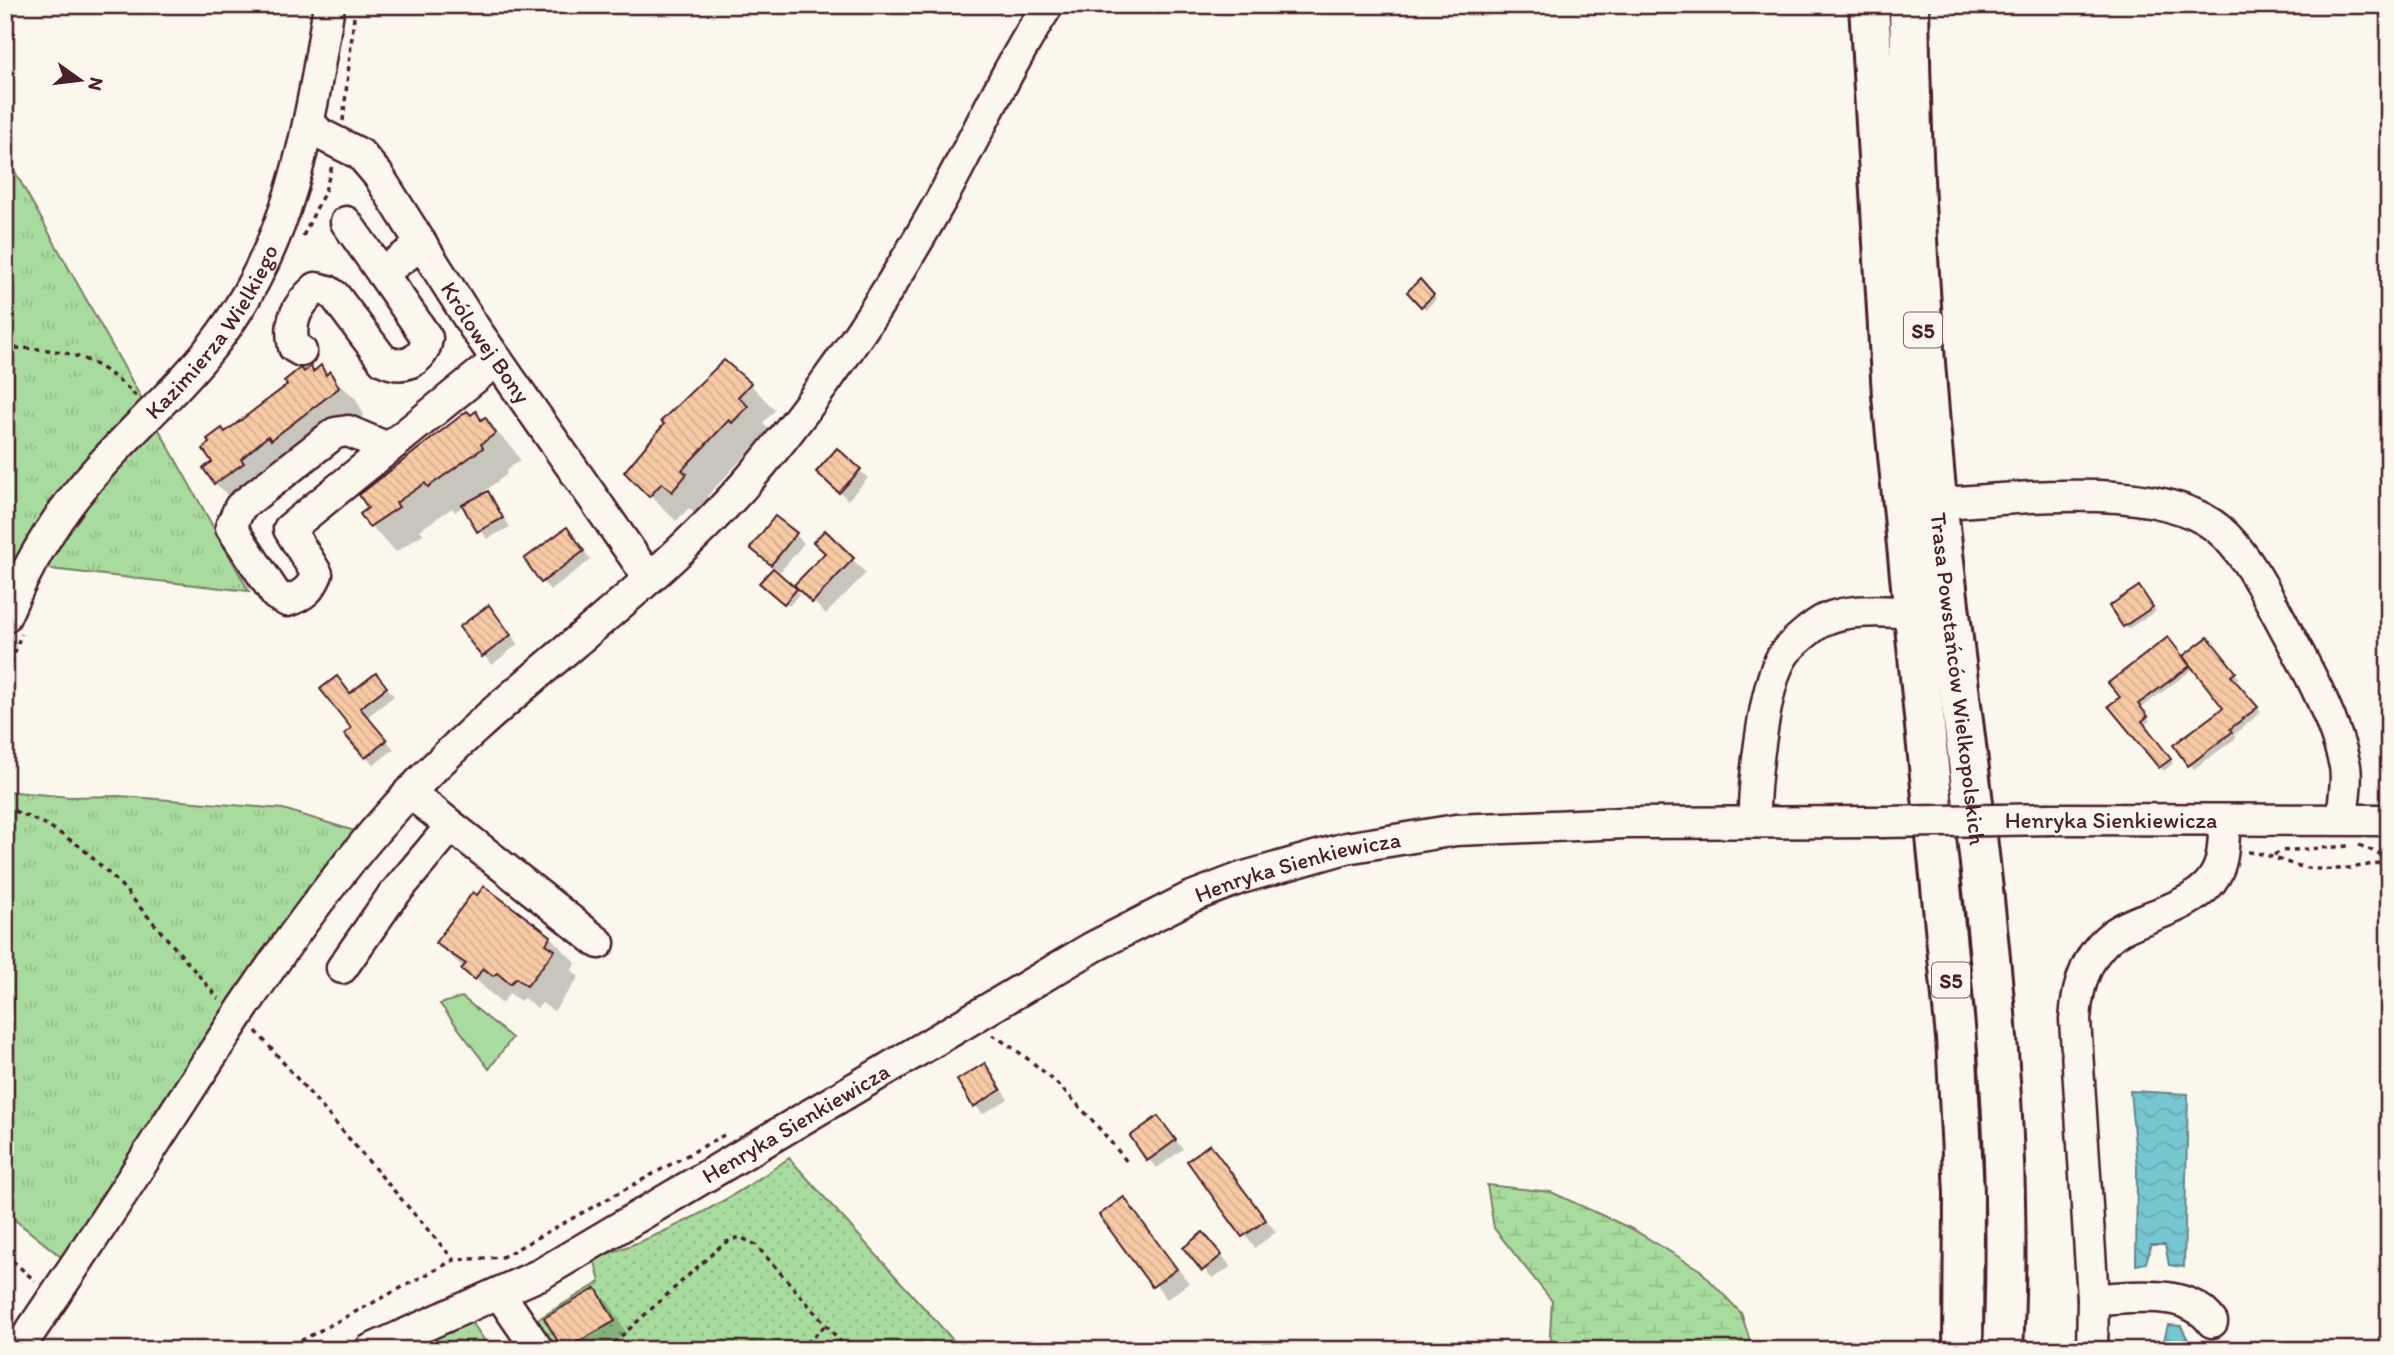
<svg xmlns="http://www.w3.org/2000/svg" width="2394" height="1355" font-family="Itim,sans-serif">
<defs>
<pattern id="grass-tufts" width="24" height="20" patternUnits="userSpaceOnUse" patternTransform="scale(1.75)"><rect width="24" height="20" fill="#a8dc9e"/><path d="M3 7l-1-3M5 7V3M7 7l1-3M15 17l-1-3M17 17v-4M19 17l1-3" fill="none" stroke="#92bc88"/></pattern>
<pattern id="wetland-marsh" width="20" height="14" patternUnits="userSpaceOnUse" patternTransform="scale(1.75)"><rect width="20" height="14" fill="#a8dc9e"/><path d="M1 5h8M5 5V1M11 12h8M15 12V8" fill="none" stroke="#92bc88"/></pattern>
<pattern id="garden-dots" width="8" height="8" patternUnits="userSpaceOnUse" patternTransform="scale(1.75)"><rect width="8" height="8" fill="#a8dc9e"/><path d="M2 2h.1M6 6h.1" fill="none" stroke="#92bc88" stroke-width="1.8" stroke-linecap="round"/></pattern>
<pattern id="water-waves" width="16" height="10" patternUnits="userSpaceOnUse" patternTransform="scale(1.75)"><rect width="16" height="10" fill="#77c7d0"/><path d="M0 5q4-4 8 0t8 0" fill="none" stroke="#68aab3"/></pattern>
<pattern id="building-back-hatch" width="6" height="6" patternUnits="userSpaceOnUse" patternTransform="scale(1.75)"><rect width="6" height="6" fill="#f7caa5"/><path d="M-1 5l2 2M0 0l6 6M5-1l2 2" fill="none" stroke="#d5ad8e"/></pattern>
</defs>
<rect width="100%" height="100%" fill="#fbf7ec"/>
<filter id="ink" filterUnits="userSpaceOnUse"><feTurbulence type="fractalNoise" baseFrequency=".0143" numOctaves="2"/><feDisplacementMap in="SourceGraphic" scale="14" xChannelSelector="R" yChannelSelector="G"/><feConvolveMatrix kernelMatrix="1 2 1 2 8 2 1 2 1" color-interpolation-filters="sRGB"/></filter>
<g filter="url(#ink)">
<g fill="url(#grass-tufts)" stroke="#797e64" stroke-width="2">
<polygon points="5,154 249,591 5,564"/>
<polygon points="5,791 69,797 120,796 283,809 358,832 302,898 253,967 65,1260 5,1212"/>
</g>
<polygon fill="url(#wetland-marsh)" stroke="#797e64" stroke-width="2" points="1487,1185 1551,1192 1634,1230 1700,1270 1741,1313 1753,1350 1555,1350 1550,1335 1552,1301 1494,1228"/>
<polygon fill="#a8dc9e" stroke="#797e64" stroke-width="2" points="462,997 512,1038 489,1069 440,1004"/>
<g fill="url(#garden-dots)" stroke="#797e64" stroke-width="2">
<path d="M789,1158l173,192h-408l-24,-26 70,-42 -6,-24c72,-22 134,-56 195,-100z"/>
<polygon points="470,1319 491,1350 417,1350"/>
</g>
<g fill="url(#water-waves)" stroke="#65848e" stroke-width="2">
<polygon points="2130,1091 2188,1094 2184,1267 2169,1265 2165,1245 2151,1245 2146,1263 2136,1265 2137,1167"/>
<polygon points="2168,1325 2181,1326 2193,1350 2152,1350 2152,1346 2162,1348"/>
</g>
<g fill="#0003">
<polygon points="1420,282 1436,299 1426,309 1409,292"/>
<polygon points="321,367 356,399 364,415 241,509 215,483 214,463 226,434 311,368 315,373"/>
<polygon points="750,384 775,410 763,423 773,433 759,448 756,444 707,496 712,501 698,516 689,508 676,521 627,472"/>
<polygon points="476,413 511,446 520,460 506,471 507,474 477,497 488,493 510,527 487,539 464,505 455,512 452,508 420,530 423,534 396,552 371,526"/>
<polygon points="859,470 868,478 848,500 827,480"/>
<polygon points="567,529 591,560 550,590 542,581"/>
<polygon points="825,532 866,573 826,614 796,585 827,554"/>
<polygon points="795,534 804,543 780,572 760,556"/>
<polygon points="773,570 799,594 789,606 762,583"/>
<polygon points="2143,592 2156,611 2128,629 2124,626"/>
<polygon points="489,607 518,644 492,665 462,628"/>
<polygon points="2208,639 2239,678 2235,681 2261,712 2234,735 2236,738 2194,769 2190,764 2225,708 2194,668 2141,708 2150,721 2144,725 2173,763 2164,771 2111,706"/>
<polygon points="384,684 394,696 367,717 394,749 374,765 366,757 354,728 351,695"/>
<polygon points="550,937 576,963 572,970 579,977 554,1011 542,1003 537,1008 524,998 520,1001 509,993 502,1004 437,943"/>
<polygon points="985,1065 1008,1099 983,1114 975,1105"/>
<polygon points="1158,1118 1183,1149 1157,1168 1149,1160"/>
<polygon points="1210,1147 1276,1232 1255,1248 1189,1162"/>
<polygon points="1124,1199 1189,1283 1167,1299 1102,1216"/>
<polygon points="1211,1242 1231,1267 1212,1278 1186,1248"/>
<polygon points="596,1290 609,1303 627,1334 601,1350 565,1350 547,1319"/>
</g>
<g fill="url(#building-back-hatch)" stroke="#4a1f2b" stroke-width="2">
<polygon points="1420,279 1434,295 1421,307 1407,292"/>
<polygon points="724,360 751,383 738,397 748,406 732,423 729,420 682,470 687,474 672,492 662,483 649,497 624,472 664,424 661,421"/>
<polygon points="321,365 326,375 330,371 339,388 271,440 268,436 241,459 244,463 214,484 203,468 212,462 203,449 209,443 207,439 222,428 225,432 287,385 284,381 300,368 304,372 311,366 313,372"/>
<polygon points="467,411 471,415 476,411 481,420 485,417 496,433 481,444 483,448 428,487 425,483 396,503 399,507 369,527 360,514 368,508 359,495"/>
<polygon points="837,448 861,469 839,493 816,472"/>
<polygon points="488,491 503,518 477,532 462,505"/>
<polygon points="775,516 797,533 771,565 750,548"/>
<polygon points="567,527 584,551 541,583 524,559"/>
<polygon points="825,530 854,558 812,603 794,585 825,553 813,542"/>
<polygon points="773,568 797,589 784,604 759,583"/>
<polygon points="2139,586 2153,607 2123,627 2109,606"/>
<polygon points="489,605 511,635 482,657 459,627"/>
<polygon points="2168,637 2190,666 2138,704 2148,716 2142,721 2171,759 2159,768 2108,706 2120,697 2108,683"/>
<polygon points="2208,637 2236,672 2231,676 2258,707 2230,729 2232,732 2188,766 2173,745 2223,708 2183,656"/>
<polygon points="376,673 387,687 360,708 387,740 365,758 344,734 351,728 320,689 337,676 350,693"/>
<polygon points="484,886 551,936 546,944 555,950 527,986 516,978 510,984 497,973 493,976 483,968 475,980 461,969 466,964 435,943 473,892 477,895"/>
<polygon points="985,1063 1001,1090 973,1107 957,1080"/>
<polygon points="1158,1116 1176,1140 1147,1161 1130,1136"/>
<polygon points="1210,1144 1266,1220 1242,1237 1187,1161"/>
<polygon points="1124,1197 1177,1269 1152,1287 1099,1215"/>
<polygon points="1203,1232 1222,1255 1202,1271 1183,1248"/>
<polygon points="596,1288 615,1321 563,1350 544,1318"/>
</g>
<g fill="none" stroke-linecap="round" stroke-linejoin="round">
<defs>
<g id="minor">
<path id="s1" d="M311,124l9,10 40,20 18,21 96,152 175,251"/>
<polyline points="346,222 382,273"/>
<path d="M301,351l-7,-4c-6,-26 3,-42 22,-59l12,3 7,5 48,64c20,10 41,2 44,-22l-45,-65 40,-29"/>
<path d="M388,448l-40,-17 -13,2 -95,74 -9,20 45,68 11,6c16,-5 24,-12 30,-27l-28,-45 208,-169"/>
<path d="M1939,503c77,-3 230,-27 287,33 28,29 46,69 65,103 22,40 44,83 54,127 3,16 -2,37 -3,53"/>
<path id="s2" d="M5,617c20,-46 47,-94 79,-132 37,-46 83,-84 120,-129 86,-102 105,-224 125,-351"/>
<polyline points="409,792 599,943"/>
<polyline points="2050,819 2389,820"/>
<path d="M1754,822c-1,-35 10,-136 28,-165 6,-11 33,-33 44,-38 26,-11 58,-7 86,-7"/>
<polyline points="342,968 390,899 451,826"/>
<polyline points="499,1293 538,1350"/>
<path d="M2093,1299c38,-1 94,-12 119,23"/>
<path d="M18,1350c48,-71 96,-142 142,-215 71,-110 142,-222 229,-320 114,-129 264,-219 374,-352 68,-82 126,-170 178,-263 36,-65 66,-132 107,-195"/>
<path id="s3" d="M370,1350l171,-76 552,-327 96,-49 52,-20 105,-30 110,-18 169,-7 256,-1"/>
<path d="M2092,1350l1,-51 -18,-279c2,-35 13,-73 47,-91 18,-10 40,-15 59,-25 12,-6 26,-15 33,-27 11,-16 9,-39 11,-57"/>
</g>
<g id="highway">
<polyline points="1869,5 1892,395 1956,1037 1964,1193 1963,1350"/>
<path id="s4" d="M1909,5c2,158 11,317 26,474 29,290 83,578 68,871"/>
</g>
</defs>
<use href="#minor" stroke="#4a1f2b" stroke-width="35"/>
<use href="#highway" stroke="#4a1f2b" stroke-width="44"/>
<g stroke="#4a1f2b" stroke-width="3.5" stroke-dasharray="5 5" stroke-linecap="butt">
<polyline points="343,121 354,17"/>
<polyline points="303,236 325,191 332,166"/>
<path d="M5,348c59,0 88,6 131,48"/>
<polyline points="5,682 21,634"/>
<polyline points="5,807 47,825 81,847 120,884 219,999"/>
<polyline points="2359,845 2389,858"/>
<path d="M2248,852c18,1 30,8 47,13 33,9 62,2 94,-4"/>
<polyline points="2274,855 2281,851 2348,846"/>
<polyline points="256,1031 454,1260"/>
<path d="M992,1035c55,31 97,80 136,128"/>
<polyline points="5,1254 35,1281"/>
<polyline points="283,1350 454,1260 502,1257 724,1135"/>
<polyline points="606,1350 724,1243 740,1237 756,1245 848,1350"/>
<polyline points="799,1350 826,1325"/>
</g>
<use href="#minor" stroke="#fbf7ec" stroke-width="30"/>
<use href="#highway" stroke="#fbf7ec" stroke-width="38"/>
<defs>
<polyline id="minor-bridge" points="1881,822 2050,819"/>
</defs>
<use href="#minor-bridge" stroke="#4a1f2b" stroke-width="35" stroke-linecap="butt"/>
<use href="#minor-bridge" stroke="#fbf7ec" stroke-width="30"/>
</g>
</g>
<g text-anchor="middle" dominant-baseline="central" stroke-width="5" stroke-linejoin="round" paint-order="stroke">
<g fill="#fbf7ec" stroke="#7f6065" stroke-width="2">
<rect x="1904" y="312.5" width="38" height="35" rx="5"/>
<rect x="1932" y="962.5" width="38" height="35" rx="5"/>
</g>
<g font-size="21" font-weight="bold" fill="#4a1f2b">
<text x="1923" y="330">S5</text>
<text x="1951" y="980">S5</text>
</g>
<g font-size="23" fill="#4a1f2b" stroke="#fbf7ec">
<text stroke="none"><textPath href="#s2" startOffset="355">Kazimierza Wielkiego</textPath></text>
<text stroke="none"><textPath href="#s1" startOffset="285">Królowej Bony</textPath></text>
<text stroke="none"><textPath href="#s4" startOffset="676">Trasa Powstańców Wielkopolskich</textPath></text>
<text x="2111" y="820">Henryka Sienkiewicza</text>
<text stroke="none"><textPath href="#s3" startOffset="1050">Henryka Sienkiewicza</textPath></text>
<text stroke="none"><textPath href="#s3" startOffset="483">Henryka Sienkiewicza</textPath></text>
</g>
</g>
<rect width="2394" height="1355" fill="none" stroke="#fbf7ec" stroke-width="28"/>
<rect x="14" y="14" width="2366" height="1327" fill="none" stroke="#4a1f2b" stroke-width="2.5" filter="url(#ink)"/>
<g transform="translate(80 80) rotate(104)" stroke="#fbf7ec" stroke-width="5" paint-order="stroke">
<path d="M0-5L12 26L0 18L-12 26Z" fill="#4a1f2b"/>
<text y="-10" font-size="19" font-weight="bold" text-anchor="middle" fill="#4a1f2b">N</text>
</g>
</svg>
